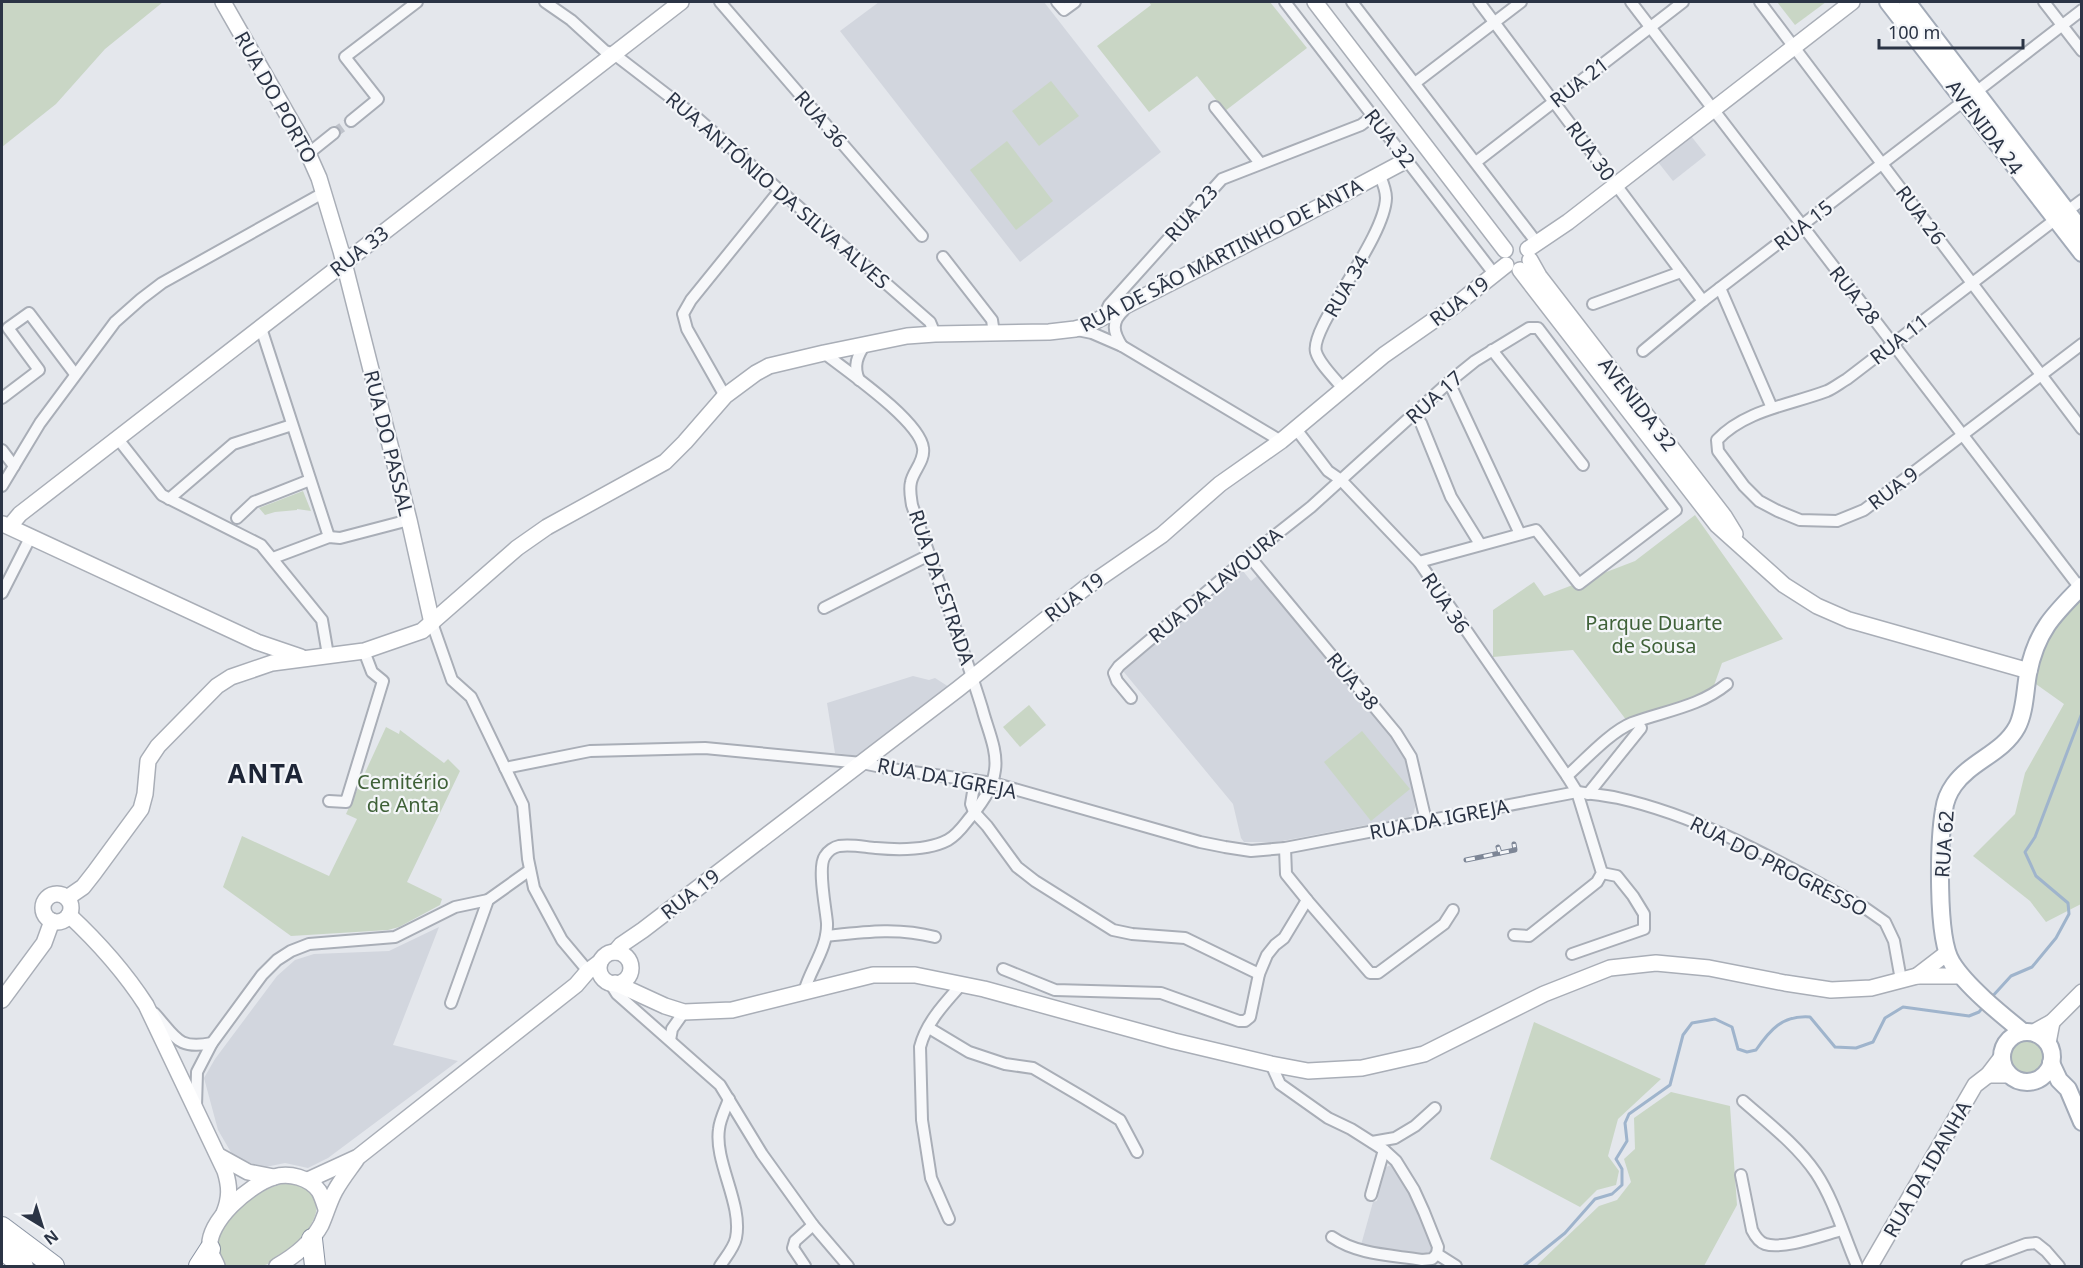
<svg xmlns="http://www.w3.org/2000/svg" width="2083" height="1268" font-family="'Noto Sans',sans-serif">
<rect width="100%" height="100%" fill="#e4e7ec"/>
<g fill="#d2d6de">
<polygon points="879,2 1044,2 1161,152 1020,262 840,31"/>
<polygon points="1691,136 1706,155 1673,181 1658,162"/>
<polygon points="1243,571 1251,581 1257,576 1397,742 1409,763 1415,807 1414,813 1409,817 1277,842 1244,842 1241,838 1233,804 1123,671"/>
<polygon points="913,676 929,680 935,678 949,687 859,756 835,753 827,703"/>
<polygon points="439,927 393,1045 458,1061 328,1158 308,1168 285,1163 261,1168 232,1154 218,1130 204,1078 215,1059 277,976 295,960 314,954 389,951"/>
<polygon points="1393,1164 1413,1195 1435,1247 1434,1255 1361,1245 1373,1202 1377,1201 1382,1169"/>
</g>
<g fill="#c9d6c5">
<polygon points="2,2 163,2 105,49 56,104 2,147"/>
<polygon points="1149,2 1270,2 1307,48 1225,111 1197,76 1149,112 1097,46 1151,5"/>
<polygon points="1777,2 1826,2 1795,25"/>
<polygon points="1051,81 1079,116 1039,146 1012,111"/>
<polygon points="1007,141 1053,201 1016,230 970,170"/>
<polygon points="303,491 311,511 297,509 297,510 275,512 265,515 259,508"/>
<polygon points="1695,515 1783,639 1722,663 1711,694 1627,721 1573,650 1493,657 1493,610 1534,582 1544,596 1635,561"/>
<polygon points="2081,599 2080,848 2081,904 2046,922 2030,901 1973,856 2015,814 2025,773 2064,704 2033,682 2039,653 2059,618"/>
<polygon points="1029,705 1046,725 1020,747 1003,727"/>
<polygon points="386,727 399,734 400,730 444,763 448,759 460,771 407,882 442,899 440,905 399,927 388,930 291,936 223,887 242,836 329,876 357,819 346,814"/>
<polygon points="1362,731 1410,789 1371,821 1324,762"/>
<polygon points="1534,1022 1661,1079 1618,1119 1608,1156 1619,1171 1616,1185 1597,1190 1580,1207 1490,1159"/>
<circle cx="2027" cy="1058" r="17"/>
<polygon points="1671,1092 1730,1106 1737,1205 1704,1266 1536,1266 1599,1206 1617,1200 1631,1182 1624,1159 1635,1149 1634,1118"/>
<path d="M292,1182c4,2 9,3 13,5 35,21 -17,71 -40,78 -11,3 -26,1 -38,1 -36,-33 33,-82 65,-84z"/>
</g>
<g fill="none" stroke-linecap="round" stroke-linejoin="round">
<g stroke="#9fb4cc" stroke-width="3">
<polyline points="1990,999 2011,976 2032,967 2056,938 2069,914 2068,903 2036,876 2025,852 2035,837 2082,713"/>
<path d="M1524,1266l41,-33 30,-34 17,-5 10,-9v-16l-6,-10 11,-18 -2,-18 4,-9 41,-29 13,-50 9,-12 23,-4 17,8 6,22 9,3 9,-2c14,-20 26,-35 54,-33l25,30 21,1 17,-6 12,-24 18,-11 66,9 10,-4 5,-6"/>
</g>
<polyline stroke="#bfc3cb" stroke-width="10" stroke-dasharray="10 5" stroke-linecap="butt" points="334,133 351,121"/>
<defs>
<g id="street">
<polyline points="545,2 571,20 605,51 614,54 696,117 930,322 935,334"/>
<polyline points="720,2 922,236"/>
<polyline points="1057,2 1064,10 1075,2"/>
<polyline points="1285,2 1495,275"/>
<polyline points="1352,2 1537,243"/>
<polyline points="1479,2 1703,301"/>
<polyline points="1631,2 2080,588"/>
<polyline points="1760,2 2082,429"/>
<polyline points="2044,2 2082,51"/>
<polyline points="1415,83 1521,2"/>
<polyline points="1976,92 2082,10"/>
<polyline points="1215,107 1260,163"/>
<polyline points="351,121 378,99 345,57 417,2"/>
<polyline points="309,153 334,133"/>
<polyline points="1476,162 1683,2"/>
<polyline points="2066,212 2082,200"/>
<path d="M2056,219l-209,160c-7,4 -13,9 -20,12 -37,14 -82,19 -110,49l1,11 26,35 15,15 19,10 22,9 37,1 27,-11 218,-166"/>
<polyline points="943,257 992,320 994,333"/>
<polyline points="1720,288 1772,408"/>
<polyline points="1593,304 1681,272"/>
<polyline points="1103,318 1109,305 1222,179 1361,125 1373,116"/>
<polyline points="261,328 329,537"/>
<polyline points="1077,330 1092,333 1122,346 1281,441"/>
<path d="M1122,346c-9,-14 -11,-24 2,-36"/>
<polyline points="1492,350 1583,465"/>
<polyline points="1643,351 1703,301 1965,100"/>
<path d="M859,380c-6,-14 -2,-24 7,-37"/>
<polyline points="1449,382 1520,534"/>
<path d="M1343,389c-8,-11 -23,-24 -27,-37 -7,-24 69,-113 70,-154 0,-8 -3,-15 -6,-22"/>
<polyline points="725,396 687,329 683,314 691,300 780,190"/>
<polyline points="2,398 39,370 8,328 29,313 75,374"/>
<polyline points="1414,415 1421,423 1451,497 1480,544"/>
<polyline points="1296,429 1328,471 1341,480 1419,562 1567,776 1577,792 1602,873 1597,882 1529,936 1514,935"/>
<polyline points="118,439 162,495 261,545 322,620 328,655"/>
<polyline points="2,450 14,466"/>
<polyline points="2,486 40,423 115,322 141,299 162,283 323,193"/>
<polyline points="169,499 233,444 292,425"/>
<polyline points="237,518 254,502 310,480"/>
<polyline points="1249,556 1396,733 1411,757 1426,821"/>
<polyline points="273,558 329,537 340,538 409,520"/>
<polyline points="2,593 31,536"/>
<polyline points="824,608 929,555"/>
<polyline points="432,623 452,680 471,697 523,805 528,859 534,888 562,940 588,971"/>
<polyline points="1131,698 1117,681 1114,673 1119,666 1249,556 1311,507 1449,382 1475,361 1529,328 1538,328 1676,510 1579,584 1536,530 1419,562"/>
<path d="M505,768l85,-17 115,-3 157,15 29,6 102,14 207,59 25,5 26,4 34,-3 292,-56c14,2 28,3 41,6 89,20 168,68 247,110l20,14 9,19 7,39"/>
<path d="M1567,776c18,-16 43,-44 65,-53 32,-12 67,-16 95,-39"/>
<polyline points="975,780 971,804 974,812 987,826 1017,867 1035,881 1113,930 1132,934 1185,938 1259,974"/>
<polyline points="1588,794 1641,728"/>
<polyline points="329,801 346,802 383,681 372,672 364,651"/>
<polyline points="1285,848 1286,874 1307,900 1370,973 1378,973 1444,924 1453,910"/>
<path d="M826,936c37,-4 72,-9 109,1"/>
<polyline points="1572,954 1644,929 1644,914 1633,896 1617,876 1602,873"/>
<polyline points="1003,969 1055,990 1161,993 1239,1021 1245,1021 1250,1017 1259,974 1267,955 1275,945 1284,938 1307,900"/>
<polyline points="610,983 617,994 720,1085 762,1154 813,1225 848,1266"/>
<path d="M804,992c6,-23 24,-44 23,-69 -1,-14 -10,-56 -2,-67 3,-5 9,-9 14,-10 12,-2 25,1 37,2 22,2 51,3 72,-8 11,-6 17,-17 25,-26 10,-13 20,-27 22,-44 3,-20 -8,-42 -13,-62 -21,-68 -47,-135 -70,-203 -1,-7 -3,-15 -1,-23 2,-11 14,-21 12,-34 -3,-27 -76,-77 -99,-95"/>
<polyline points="451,1003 488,900 530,870"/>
<path d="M154,1013c22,24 23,37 58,30"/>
<polyline points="929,1028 969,1052 1005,1064 1033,1068 1084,1098 1120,1120 1137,1152"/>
<polyline points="670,1040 672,1029 684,1012"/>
<polyline points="1271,1064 1280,1084 1328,1118 1351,1129 1384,1150 1396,1161 1414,1190 1424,1212 1438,1247 1437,1254 1456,1266"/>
<path d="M1743,1101c25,22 54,44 73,72 18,27 28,63 41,93"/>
<polyline points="196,1106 197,1072 212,1043 262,975 277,960 291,951 309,944 395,937 455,907 488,900"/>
<polyline points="1372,1142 1395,1138 1415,1126 1435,1108"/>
<path d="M1741,1175l11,55c3,6 7,12 13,14 18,6 58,-9 77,-14"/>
<polyline points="1371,1195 1384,1150"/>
<path d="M949,1219l-18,-41 -9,-58 -2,-73c6,-24 24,-43 40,-61"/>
<path d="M1332,1237c26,18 60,18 90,23l10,-1 5,-5"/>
<path d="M720,1266c5,-8 14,-18 16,-28 7,-34 -22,-76 -17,-109 1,-10 7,-21 10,-30"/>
<polyline points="805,1266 793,1248 795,1241 813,1225"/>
<polyline points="1967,1266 2026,1244 2036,1243 2046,1251 2059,1266"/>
</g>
<g id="secondary">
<polyline points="223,2 303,142 319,178 341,251 409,520 432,623"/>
<polyline points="1315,2 1505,250"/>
<polyline points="1528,249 1568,222 1852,2"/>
<polyline points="1530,260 1539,276 1724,516 1735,534"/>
<polyline points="1520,270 1717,525 1784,585 1817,606 1849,620 2029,671"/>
<polyline points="3,524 257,642 301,657"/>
<polyline points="10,526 20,514 681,2"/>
<circle cx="57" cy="908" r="14"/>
<polyline points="67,898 83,887 94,873 141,809 145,794 148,761 158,746 217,686 231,677 272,663 364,651 422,631 517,548 547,527 665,462 685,442 725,396 756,373 769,366 824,353 907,336 935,334 1049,332 1075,329 1086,326 1300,217 1407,160"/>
<path d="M69,915c30,28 55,56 77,90l79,166c5,16 5,27 -1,42"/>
<polyline points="615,952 621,945 643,930 958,689 1085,588 1162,535 1220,484 1281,441 1384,355 1457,304 1506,265"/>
<circle cx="615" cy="968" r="16"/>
<polyline points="1917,976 1947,953"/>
<polyline points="615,983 665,1006 684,1012 732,1010 873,975 915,975 984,989 1174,1041 1271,1064 1308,1071 1362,1068 1424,1054 1544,994 1610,968 1656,963 1709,968 1785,983 1831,990 1871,988 1917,976 1962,976"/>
<polyline points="2,1000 44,943 52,921"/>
<polyline points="2034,1032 2052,1022 2082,992"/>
<polyline points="2048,1043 2052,1022"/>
<polyline points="1988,1075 2009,1075"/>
<polyline points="219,1156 248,1172 274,1177"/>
<polyline points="308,1180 358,1157 576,985 588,971 600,962"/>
<path d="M217,1266c-2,-5 -6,-11 -7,-17 -4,-27 40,-65 64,-72 15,-5 36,1 45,14 3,5 5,12 7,18"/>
<path d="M277,1266c18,-10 34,-23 44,-41 5,-11 8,-23 14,-34 6,-11 14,-21 21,-31"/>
<polyline points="1870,1266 1975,1085 1988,1075 2001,1058"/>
</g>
<g id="primary">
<polyline points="1888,2 2082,253"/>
<polyline points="1907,2 2082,231"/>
<circle cx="2027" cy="1057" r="25"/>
<path d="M2023,1032c-21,-17 -57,-46 -71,-69 -16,-25 -13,-123 -8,-153 1,-8 5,-18 10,-25 17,-24 49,-32 63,-58 8,-15 8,-37 11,-53 8,-42 25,-59 54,-88"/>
<polyline points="2051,1063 2059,1080 2068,1089 2082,1122"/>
</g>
<g id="highway">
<polyline points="2,1227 54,1266"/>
<polyline points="312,1239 315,1266"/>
<polyline points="2,1249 23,1266"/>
<polyline points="199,1266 210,1249"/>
</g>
</defs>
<use href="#street" stroke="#a9aeb7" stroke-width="14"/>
<use href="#secondary" stroke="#a9aeb7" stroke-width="18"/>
<use href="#primary" stroke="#a3abb8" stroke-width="20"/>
<use href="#highway" stroke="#8b94a3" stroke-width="22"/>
<use href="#street" stroke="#f7f8fa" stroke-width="10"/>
<use href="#secondary" stroke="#fff" stroke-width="15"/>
<use href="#primary" stroke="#fff" stroke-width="16"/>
<use href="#highway" stroke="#fff" stroke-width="20"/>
<defs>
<g id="rail">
<polyline points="1500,853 1515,850 1514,844"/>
<polyline points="1466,860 1500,853 1498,847"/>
</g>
</defs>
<use href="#rail" stroke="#7d8696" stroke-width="5"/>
<use href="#rail" stroke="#f4f6f9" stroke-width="3" stroke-dasharray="9" stroke-linecap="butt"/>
</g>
<g text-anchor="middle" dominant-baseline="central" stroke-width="4.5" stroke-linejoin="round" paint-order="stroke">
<g font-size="20" fill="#2b3445" stroke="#f4f6f9">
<text transform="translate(1579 82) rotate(-38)">RUA 21</text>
<text transform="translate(276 97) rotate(61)">RUA DO PORTO</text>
<text transform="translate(821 119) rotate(49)">RUA 36</text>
<text transform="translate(1985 127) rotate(53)">AVENIDA 24</text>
<text transform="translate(1390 138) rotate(52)">RUA 32</text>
<text transform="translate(1591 151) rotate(54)">RUA 30</text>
<text transform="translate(778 190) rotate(41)">RUA ANTÓNIO DA SILVA ALVES</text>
<text transform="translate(1191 213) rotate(-48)">RUA 23</text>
<text transform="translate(1921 215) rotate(53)">RUA 26</text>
<text transform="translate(1803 225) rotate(-38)">RUA 15</text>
<text transform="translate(359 251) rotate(-38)">RUA 33</text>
<text transform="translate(1221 255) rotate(-27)">RUA DE SÃO MARTINHO DE ANTA</text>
<text transform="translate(1346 286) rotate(-60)">RUA 34</text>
<text transform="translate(1855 295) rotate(52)">RUA 28</text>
<text transform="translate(1459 301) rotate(-37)">RUA 19</text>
<text transform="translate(1899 339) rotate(-38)">RUA 11</text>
<text transform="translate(1434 397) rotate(-42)">RUA 17</text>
<text transform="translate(1638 404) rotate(52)">AVENIDA 32</text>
<text transform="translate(389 443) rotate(76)">RUA DO PASSAL</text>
<text transform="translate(1893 488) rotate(-37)">RUA 9</text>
<text transform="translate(1215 585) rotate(-40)">RUA DA LAVOURA</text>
<text transform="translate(942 587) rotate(71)">RUA DA ESTRADA</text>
<text transform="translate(1074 597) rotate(-37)">RUA 19</text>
<text transform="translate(1446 603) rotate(56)">RUA 36</text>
<text transform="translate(1353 681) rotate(50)">RUA 38</text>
<text transform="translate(947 778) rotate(11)">RUA DA IGREJA</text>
<text transform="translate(1439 819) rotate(-11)">RUA DA IGREJA</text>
<text transform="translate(1944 844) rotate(-86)">RUA 62</text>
<text transform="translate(1779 866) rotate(27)">RUA DO PROGRESSO</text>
<text transform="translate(690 894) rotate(-38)">RUA 19</text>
<text transform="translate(1927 1169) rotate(-60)">RUA DA IDANHA</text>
</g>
<g font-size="20" fill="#3f6138" stroke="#f4f6f9">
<text x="1654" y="622">Parque Duarte<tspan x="1654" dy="23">de Sousa</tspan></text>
<text x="403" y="781">Cemitério<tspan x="403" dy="23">de Anta</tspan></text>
</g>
<g font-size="26" font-weight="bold" letter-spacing="1.5" fill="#1d2536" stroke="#f4f6f9">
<text x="266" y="773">ANTA</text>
</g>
</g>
<rect width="2083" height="1268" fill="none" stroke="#2b3445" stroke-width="6"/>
<g transform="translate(42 1226) rotate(142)" stroke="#f4f6f9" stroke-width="4.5" paint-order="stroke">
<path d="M0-4.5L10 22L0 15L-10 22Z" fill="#2b3445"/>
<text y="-9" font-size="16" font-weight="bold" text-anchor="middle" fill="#2b3445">N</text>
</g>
<path d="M1879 39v9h144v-9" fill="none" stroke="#2b3445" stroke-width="3"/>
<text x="1888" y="39" font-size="18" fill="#2b3445" stroke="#f4f6f9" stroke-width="4.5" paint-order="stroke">100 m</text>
</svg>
